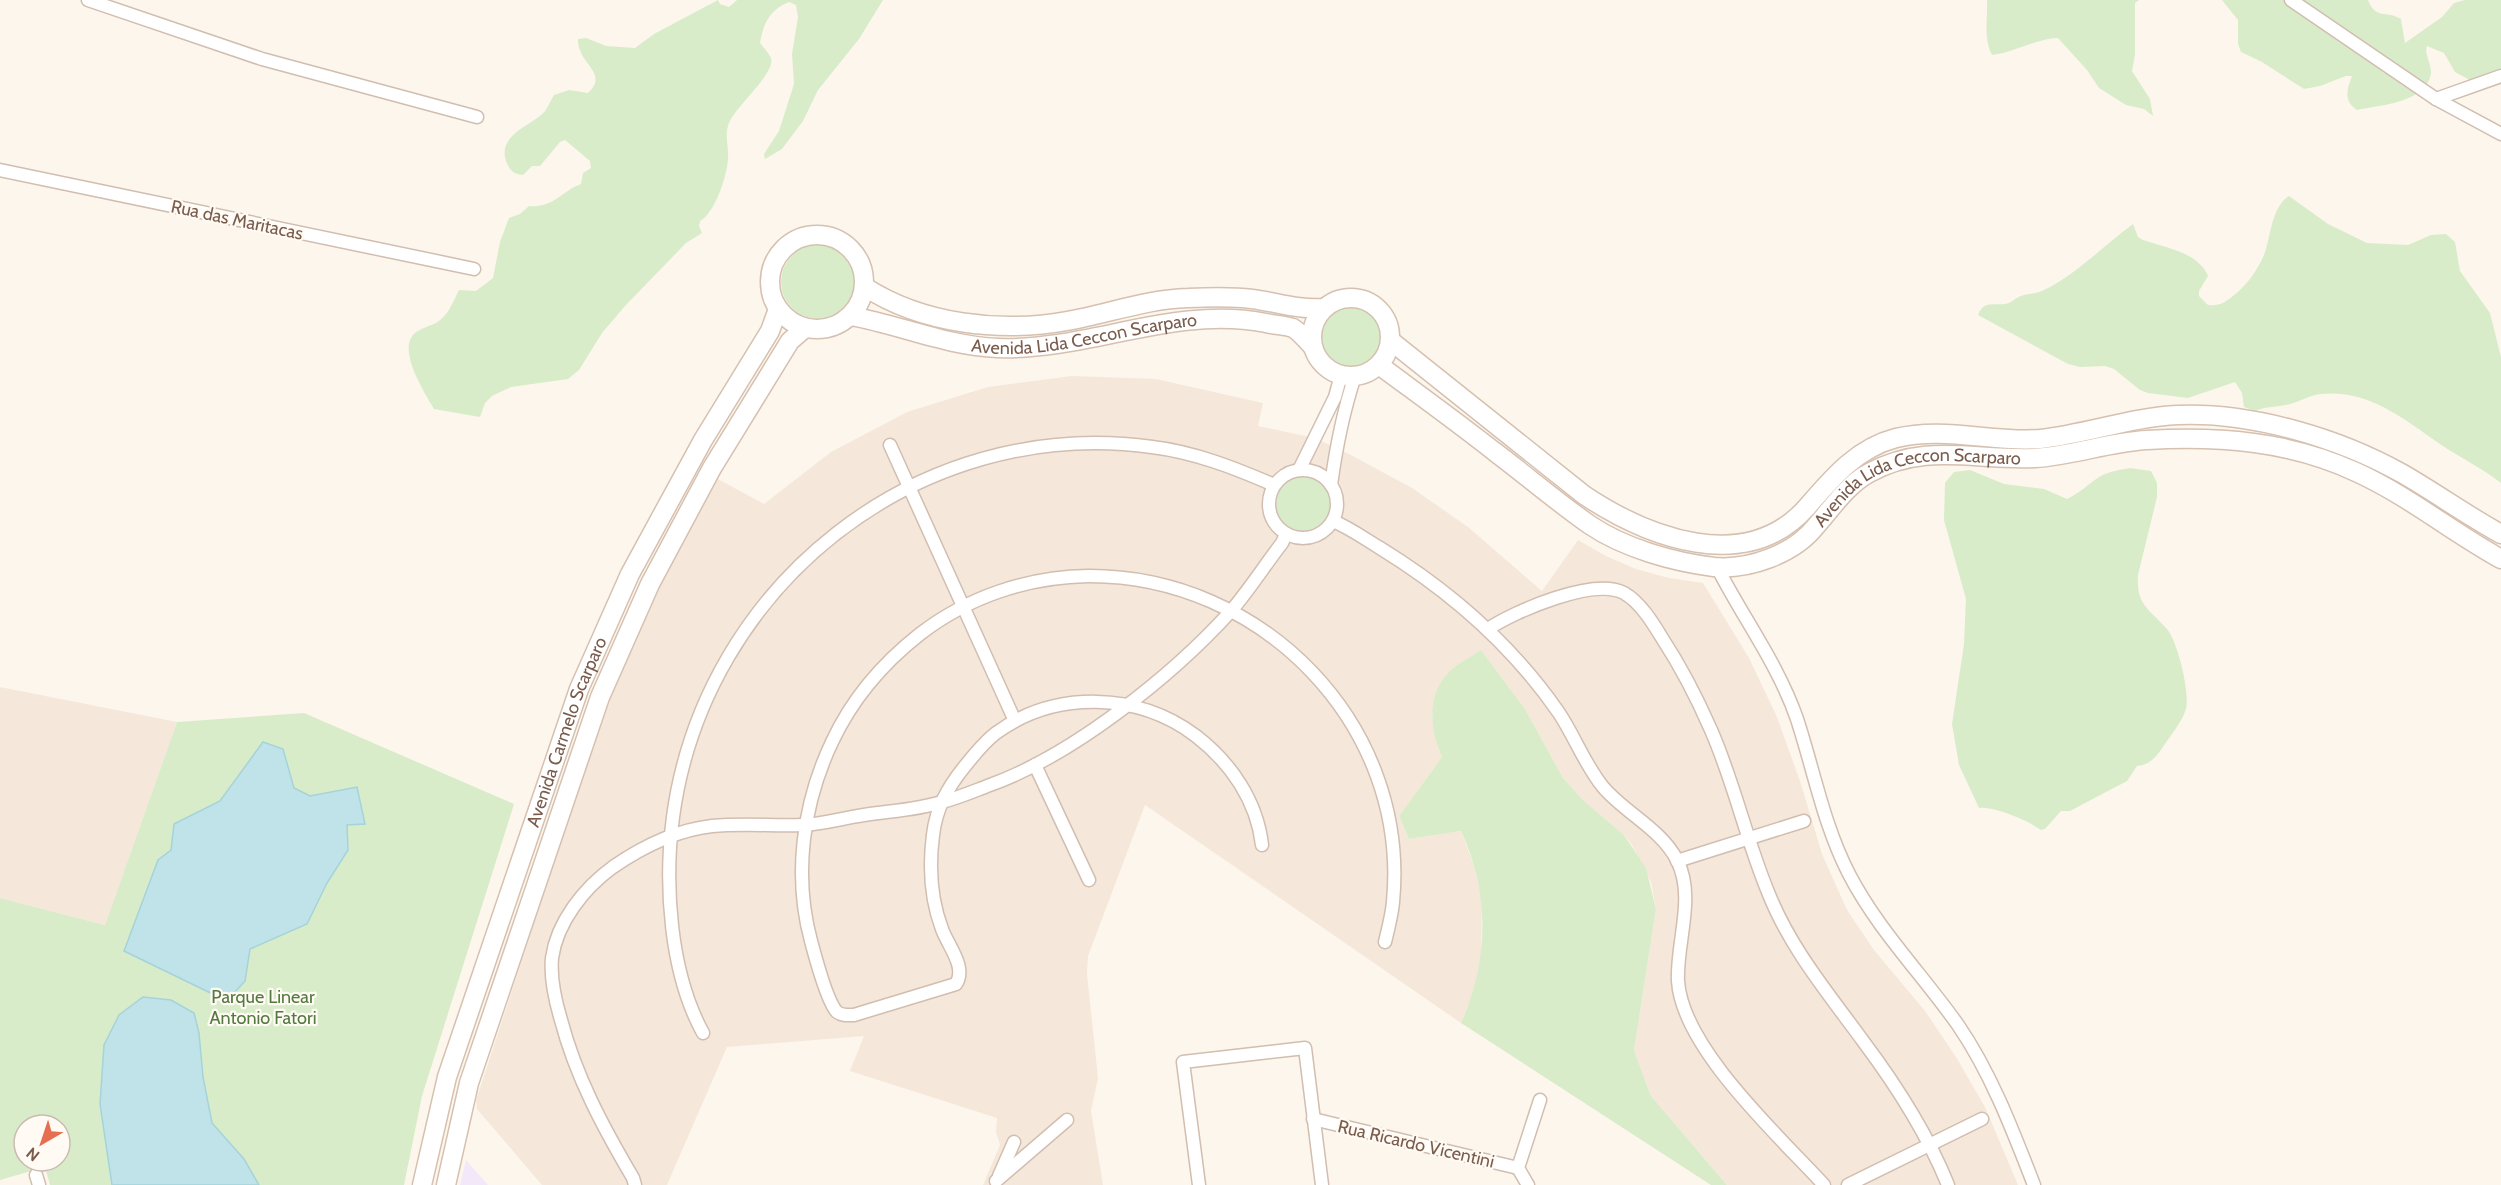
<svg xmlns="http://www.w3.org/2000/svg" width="2501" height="1185" font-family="Cabin,sans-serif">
<rect width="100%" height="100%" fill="#fdf6ec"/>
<g fill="#f5e8da">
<polygon points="1072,376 1156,379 1263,403 1258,426 1315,438 1349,454 1412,488 1468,527 1542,591 1578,540 1606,556 1636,569 1669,578 1703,583 1749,658 1777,717 1801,784 1822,854 1847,910 1874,950 1925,1011 1956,1057 1985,1107 2018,1185 1727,1185 1651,1096 1634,1050 1656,909 1651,882 1632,845 1624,835 1584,801 1563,778 1525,709 1481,650 1444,679 1439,688 1432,717 1438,748 1442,757 1399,816 1409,839 1461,831 1474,866 1482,902 1481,956 1474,991 1461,1023 1145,805 1088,956 1087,974 1098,1078 1091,1111 1103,1185 983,1185 1000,1145 996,1132 997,1118 850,1071 864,1036 727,1047 667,1185 542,1185 477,1109 476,1100 607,702 653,597 716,478 764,504 831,452 907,412 988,387"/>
<polygon points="0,687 177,722 105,925 0,898"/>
</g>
<polygon fill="#f3e8fa" points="466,1160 488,1185 460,1185"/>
<g fill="#d8ecc9" fill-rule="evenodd">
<path d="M718,0l2,4 9,3 8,-7h146l-24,39 -41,51 -15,31 -21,28 -17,10 -1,-5 15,-23 15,-47 -2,-30 6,-37 -2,-12 -7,-3c-19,7 -26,22 -29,41 3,4 9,10 11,15 5,15 -35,48 -42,65 -5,12 0,23 -1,36 -1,17 -13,54 -28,62l-1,5 3,7 -16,10 -61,63 -23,27 -23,37 -11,9 -57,8 -19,9 -7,7 -5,14 -46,-8c-9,-16 -38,-60 -19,-76 5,-4 14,-7 21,-10 12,-7 17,-21 23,-33l17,1 17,-13 7,-36 9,-24 11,-4 9,-8c25,2 31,-14 52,-22l2,-11 8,-5 -1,-7 -25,-21 -5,2 -20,24h-8l-9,9c-10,-1 -13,-4 -17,-14 -8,-25 21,-34 35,-46 6,-4 9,-14 13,-20l15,-5 19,3c22,-20 -11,-29 -10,-54l8,-1 20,8 29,2 19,-14z"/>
<path d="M1987,0h152l-4,3v52l-3,16 18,28 3,17 -9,-7 -18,-4 -27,-17 -12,-18 -29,-32c-23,1 -43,14 -66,17 -9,-19 -4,-35 -5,-55z"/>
<path d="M2222,0h146c8,20 18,10 33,19l4,24 37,-26 12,-14 11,-3h36v69l-10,3 -21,12 -2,-5 -13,-7 -11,-19 -17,-7c-3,9 5,18 4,28 -6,29 -50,31 -74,36 -14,-9 -10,-21 -5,-34h-6l-26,10 -16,3 -42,-27 -21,-10 -3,-8v-24z"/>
<path d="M2289,196l39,28 39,19 41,2 23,-10 15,-1 9,8 5,29 30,42 11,44v126c-18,-14 -36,-23 -55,-35 -39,-26 -75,-59 -125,-54 -10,1 -20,7 -31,10 -12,3 -23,2 -35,7l-11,-4 -2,-14 -7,-11 -47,16 -40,-5 -8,-3 -26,-21 -9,-3 -25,1 -12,-3 -90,-49c6,-16 18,-8 31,-12 4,-2 8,-6 12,-7 7,-3 16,-2 23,-6 33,-16 59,-44 89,-66l5,13 5,3c23,8 55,12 65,36l-9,15v5l9,9c12,1 16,-2 25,-9 14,-11 24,-25 31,-41 7,-18 7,-48 25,-59z"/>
<circle cx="818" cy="282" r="37"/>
<circle cx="1352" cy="337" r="30"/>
<path d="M2130,468l21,3 6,12v14l-19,78c-2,31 12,34 29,54 11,13 23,64 19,80 -4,12 -12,22 -19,32 -8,12 -15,24 -30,25l-10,15 -57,30h-9l-16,18 -4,1c-12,-9 -47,-24 -62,-22l-20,-43 -7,-41 12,-80 2,-45 -22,-79 1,-37 9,-11 16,-2 34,14 40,5 23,10c13,-6 22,-16 34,-23 9,-5 19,-6 29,-8z"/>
<circle cx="1303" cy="504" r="27"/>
<path d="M1481,650l44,59 38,69 21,23 40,34 22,33 10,41 -22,141 17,46 76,89h-16l-250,-162c28,-63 29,-129 0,-192l-52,8 -10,-23 43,-59c-12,-26 -16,-62 7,-85 9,-9 22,-15 32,-22z"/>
<path d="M304,713l210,91 -92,292 -18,89h-354l-5,-18 -45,13v-282l105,27 72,-203zM24,1125h36v36h-36z"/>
</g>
<g fill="#bfe3e8" stroke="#a5d3da" stroke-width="1.5">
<polygon points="263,742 283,749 294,788 310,796 357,787 365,824 347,825 348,850 327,883 307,924 250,949 245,981 227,1001 124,951 158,860 171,850 174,824 220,801"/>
<polygon points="143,997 171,1000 194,1013 199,1033 203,1077 212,1123 244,1159 259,1185 112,1185 100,1104 104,1045 119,1015"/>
</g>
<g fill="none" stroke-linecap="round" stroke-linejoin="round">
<defs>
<g id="street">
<polyline points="88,0 262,59 477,117"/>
<polyline points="2291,0 2436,99 2501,134"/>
<polyline points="2436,99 2501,76"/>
<polyline points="0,170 474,269"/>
<polyline points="890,445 1015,721"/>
<circle cx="1303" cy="504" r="34"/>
<polyline points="1299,470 1335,397 1341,375"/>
<path d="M1331,485c5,-37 12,-73 24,-109"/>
<path d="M1333,521c17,7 32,18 47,27 70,43 132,97 179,165 16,24 26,52 44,74 22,26 58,42 74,73 19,37 -1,83 1,121 4,67 102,156 146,204"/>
<path d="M1717,567c26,51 61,97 80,152 17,52 27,107 52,155 29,56 73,100 109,151 33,48 55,106 76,160"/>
<path d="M1488,629c27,-18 106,-52 136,-36 16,9 29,30 38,45 19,29 35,60 49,92 23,52 35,109 57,162 22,56 60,101 95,149 33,44 64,92 85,144"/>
<polyline points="1035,765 1089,880"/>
<path d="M1262,845c-5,-44 -31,-82 -66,-109 -58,-44 -141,-46 -200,-3 -12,9 -22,22 -31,33 -17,21 -29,42 -32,69 -4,31 -2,65 9,94 6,17 25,38 14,55l-102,31c-6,0 -12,1 -17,-3 -10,-10 -22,-56 -26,-71 -18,-66 -8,-138 21,-199 20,-43 51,-79 88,-108 48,-37 107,-57 168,-58 174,-1 322,149 305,326 -1,13 -5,27 -8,40"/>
<polyline points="1677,861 1804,821"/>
<path d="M703,1033c-33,-60 -39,-148 -30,-216 31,-231 245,-402 479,-370 42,5 83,21 122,38"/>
<polyline points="1313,1119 1518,1168"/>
<polyline points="36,1175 39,1185"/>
<polyline points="999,1176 1014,1142"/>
<polyline points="996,1181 1067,1120"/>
<path d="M635,1185l-2,-7c-30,-51 -57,-101 -72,-158 -6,-20 -11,-41 -9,-62 5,-36 32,-70 61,-91 29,-20 64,-37 99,-41 30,-3 60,0 90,-1 21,-1 41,-7 62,-10 25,-4 53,-5 78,-13 16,-4 32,-11 48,-17 83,-30 182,-109 241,-174 18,-21 34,-46 51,-68l4,-9"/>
<polyline points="1199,1185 1183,1062 1305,1048 1322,1185"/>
<polyline points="1528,1185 1518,1168 1540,1100"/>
<polyline points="1848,1185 1982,1119"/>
</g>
<g id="secondary">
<circle cx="817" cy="282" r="47"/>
<path d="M865,287c57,37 135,46 202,34 40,-7 80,-22 121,-23 21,-1 43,-2 64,1 24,3 46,11 72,9"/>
<circle cx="1351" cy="337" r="39"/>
<path id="s1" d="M851,316c49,9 96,30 147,32 91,3 175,-43 268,-25 8,2 19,2 27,5 7,4 14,13 20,19"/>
<path d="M1391,341l193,154c63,42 162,81 223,12 25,-29 50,-59 89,-69 49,-12 96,5 144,1 47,-5 91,-22 138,-24 74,-3 161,23 225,59 33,19 65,42 98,60"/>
<path id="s2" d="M1379,365c39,29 78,57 116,87 32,24 62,50 95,73 34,23 83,37 124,42 35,3 80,-13 102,-41 16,-18 31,-41 53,-53 57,-31 105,-12 166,-15 37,-2 74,-16 112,-18 72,-4 142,1 209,32 51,23 96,60 145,87"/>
<path id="s3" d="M422,1185l25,-108 132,-388 51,-115 73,-134 67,-109 8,-22"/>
<polyline points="446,1185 469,1083 600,697 650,584 712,468 790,341 805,328"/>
</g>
</defs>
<use href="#street" stroke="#d1beb0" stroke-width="15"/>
<use href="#secondary" stroke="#d6c0b0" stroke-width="21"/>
<use href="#street" stroke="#fff" stroke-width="12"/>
<use href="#secondary" stroke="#fff" stroke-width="18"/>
</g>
<g text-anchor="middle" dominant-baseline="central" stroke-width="4.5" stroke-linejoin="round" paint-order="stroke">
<g font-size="18" fill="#7a5c4d" stroke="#fffaf3">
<text transform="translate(237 220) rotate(12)">Rua das Maritacas</text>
<text stroke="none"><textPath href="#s1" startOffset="238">Avenida Lida Ceccon Scarparo</textPath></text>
<text stroke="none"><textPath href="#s2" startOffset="627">Avenida Lida Ceccon Scarparo</textPath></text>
<text stroke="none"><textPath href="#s3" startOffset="476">Avenida Carmelo Scarparo</textPath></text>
<text transform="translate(1416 1144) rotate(13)">Rua Ricardo Vicentini</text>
</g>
<g font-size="18" fill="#537a41" stroke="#fffaf3">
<text x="263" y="997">Parque Linear<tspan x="263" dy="21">Antonio Fatori</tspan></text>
</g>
</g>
<g transform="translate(42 1143) rotate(219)"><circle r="28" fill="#fffaf3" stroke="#cabbb1" stroke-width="1.5"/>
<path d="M0-4.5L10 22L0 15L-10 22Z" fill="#e76f51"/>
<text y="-9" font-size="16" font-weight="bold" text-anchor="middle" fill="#7a5c4d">N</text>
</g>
</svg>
